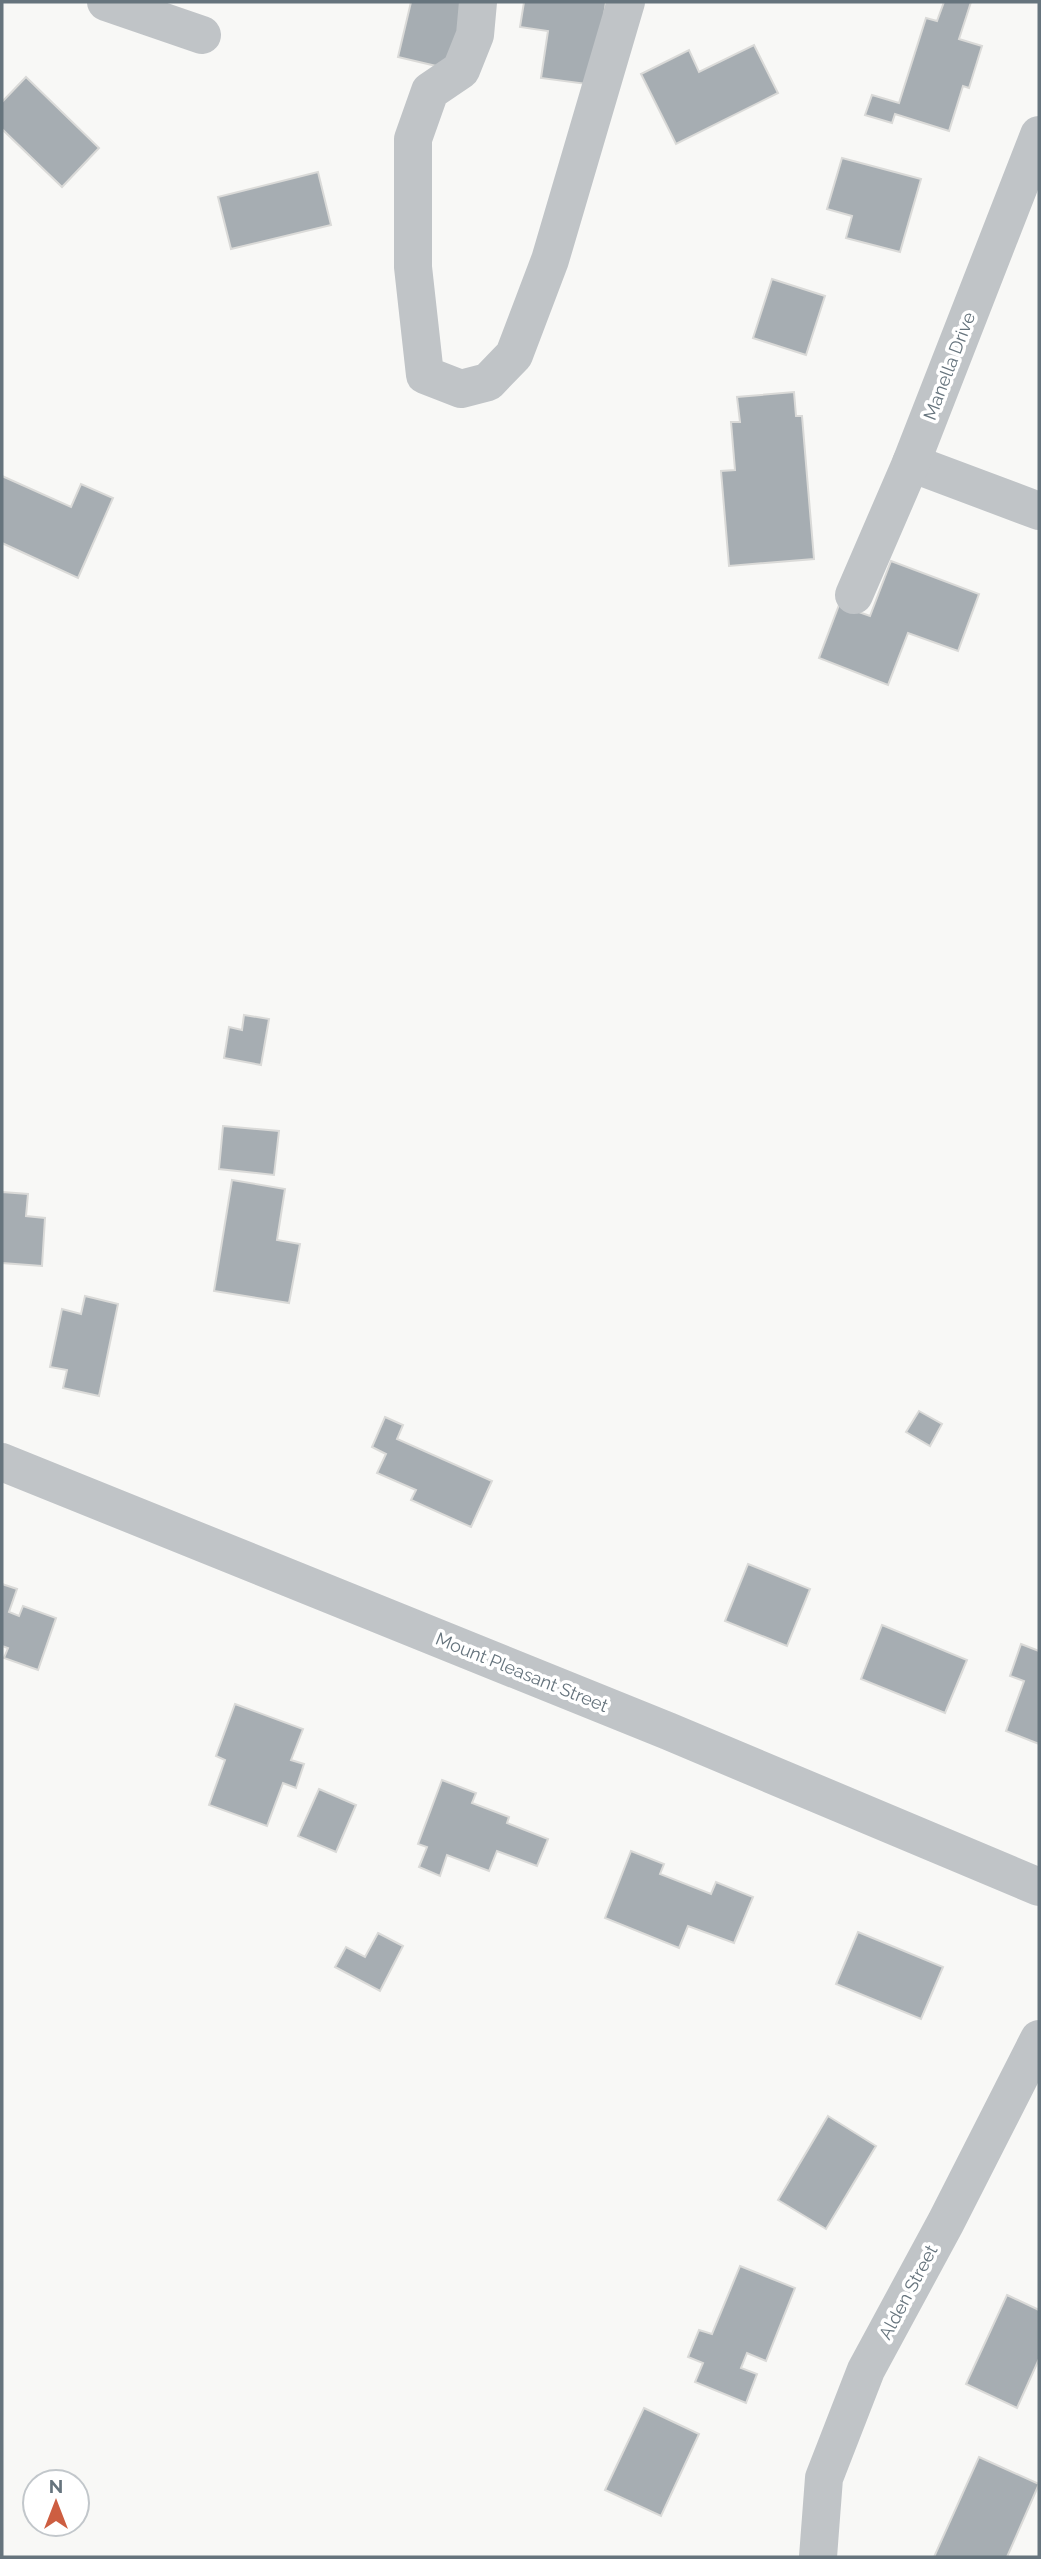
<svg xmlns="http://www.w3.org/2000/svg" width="1041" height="2559" font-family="Raleway,sans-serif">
<rect width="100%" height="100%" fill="#f8f8f6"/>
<g fill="#a6adb2" stroke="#dadad8" stroke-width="2">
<polygon points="411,2 465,2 449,69 398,57"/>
<polygon points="524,2 606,2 594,85 541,78 548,31 520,27"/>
<polygon points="944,2 971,2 959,39 982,46 969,88 963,86 949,131 895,114 892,123 865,115 872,95 899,103 926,18 937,21"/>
<polygon points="754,45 778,93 676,144 641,74 689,50 699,72"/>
<polygon points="26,77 99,148 62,187 2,129 2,102"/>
<polygon points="842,158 921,179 900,252 846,238 852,216 827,209"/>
<polygon points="318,172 331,225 231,249 218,197"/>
<polygon points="772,279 825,296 806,355 753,338"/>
<polygon points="794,392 796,416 802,416 814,559 729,566 721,471 735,470 731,422 740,422 737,397"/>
<polygon points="2,476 71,507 81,484 113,498 78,578 2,543"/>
<polygon points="891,561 979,594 958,651 908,633 888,685 819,658 839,605 870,616"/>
<polygon points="244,1015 269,1019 261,1065 224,1058 229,1027 242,1030"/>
<polygon points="223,1126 279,1131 274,1175 219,1169"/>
<polygon points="232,1180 285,1189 277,1240 300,1244 289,1303 214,1291"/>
<polygon points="2,1192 28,1194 26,1216 45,1218 42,1266 2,1263"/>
<polygon points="85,1296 118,1304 99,1396 63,1388 67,1370 50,1367 62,1309 81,1314"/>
<polygon points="919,1411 942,1424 930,1446 906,1432"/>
<polygon points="385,1417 403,1425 397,1439 492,1481 471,1527 411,1500 416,1490 377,1473 386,1454 372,1447"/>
<polygon points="748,1564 810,1589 787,1646 725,1621"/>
<polygon points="2,1584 17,1589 9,1612 19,1616 23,1606 56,1618 38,1670 4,1658 8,1648 2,1646"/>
<polygon points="882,1625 967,1660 945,1713 861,1679"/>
<polygon points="1021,1644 1039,1651 1039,1744 1006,1731 1024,1681 1010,1676"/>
<polygon points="235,1704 303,1729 291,1760 304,1764 296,1788 283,1783 267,1826 209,1805 225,1760 216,1756"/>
<polygon points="442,1780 476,1793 472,1803 509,1817 507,1823 548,1839 537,1866 497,1851 489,1871 447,1855 440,1876 419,1867 427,1847 418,1844"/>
<polygon points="319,1789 356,1805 336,1852 298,1836"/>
<polygon points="631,1851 664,1864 660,1874 711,1894 716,1882 753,1897 734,1943 688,1926 679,1948 605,1918"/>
<polygon points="858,1932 943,1967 921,2019 836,1984"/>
<polygon points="378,1933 403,1946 380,1991 335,1967 346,1947 365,1957"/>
<polygon points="828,2116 876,2146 826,2229 778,2200"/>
<polygon points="740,2266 795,2288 766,2361 747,2353 741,2368 757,2374 746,2403 695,2382 703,2363 688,2357 699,2330 712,2334"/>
<polygon points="1007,2295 1039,2310 1039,2359 1017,2408 966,2384"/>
<polygon points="644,2408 699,2434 661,2516 605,2490"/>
<polygon points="979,2457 1039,2484 1007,2557 934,2557"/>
</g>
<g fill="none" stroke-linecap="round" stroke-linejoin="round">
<g stroke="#c0c4c7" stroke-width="38">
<polyline points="106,2 202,35"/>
<polyline points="478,2 475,35 461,70 430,91 413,139 413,267 425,375 461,389 488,382 514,355 550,260 626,2"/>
<polyline points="911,463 1039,511"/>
<polyline points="854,595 911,463 1039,135"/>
<polyline points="2,1462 668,1731 1039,1887"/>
<polyline points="818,2557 824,2478 866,2370 946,2222 1039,2039"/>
</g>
</g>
<g text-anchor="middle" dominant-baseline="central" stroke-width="7" stroke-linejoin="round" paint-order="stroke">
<g font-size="18" fill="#66747d" stroke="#fff">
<text transform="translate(949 366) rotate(-69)">Manella Drive</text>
<text transform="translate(522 1672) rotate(22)">Mount Pleasant Street</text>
<text transform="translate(908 2292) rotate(-62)">Alden Street</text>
</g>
</g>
<rect width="1041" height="2559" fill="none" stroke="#66747d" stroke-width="7"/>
<g transform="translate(56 2503)"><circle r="33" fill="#ffffff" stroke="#c2c7cb" stroke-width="2"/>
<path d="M0-5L12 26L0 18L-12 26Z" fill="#cd5e41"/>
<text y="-10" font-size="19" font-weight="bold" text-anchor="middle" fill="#66747d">N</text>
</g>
</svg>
